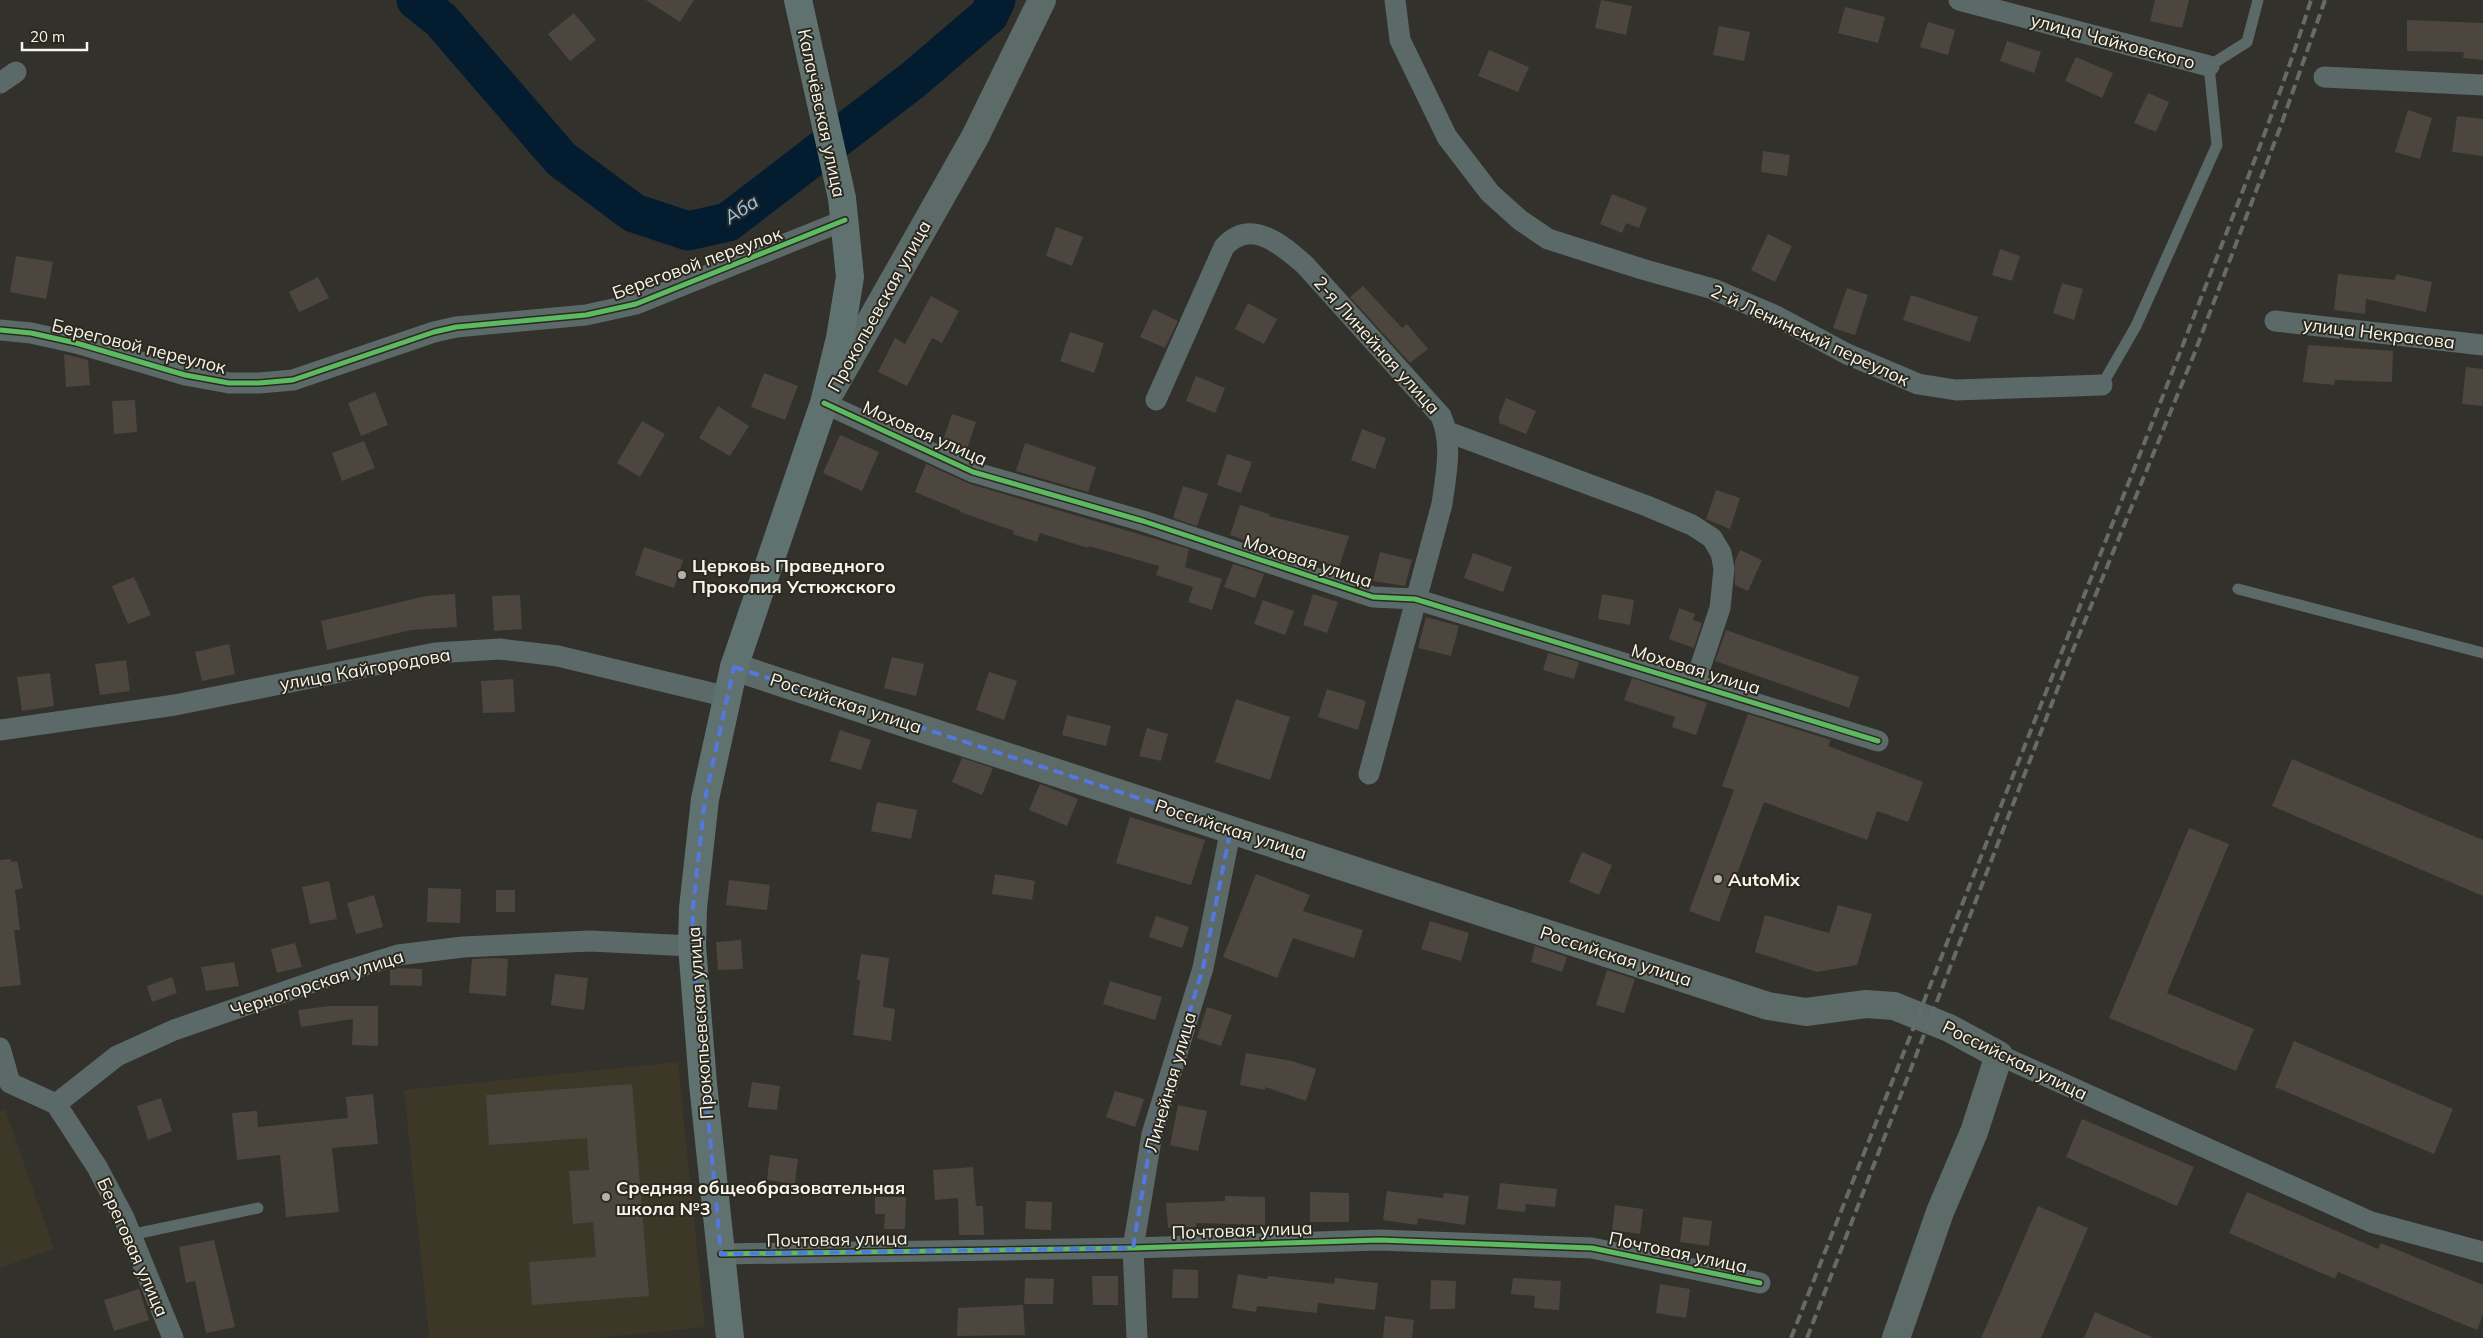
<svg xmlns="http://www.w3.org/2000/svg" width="2483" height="1338" font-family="Mulish,sans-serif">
<rect width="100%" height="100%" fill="#32312c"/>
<g fill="#3c3727">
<polygon points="678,1062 705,1327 595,1338 429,1338 404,1090"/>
<polygon points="5,1109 54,1249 0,1268 0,1111"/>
</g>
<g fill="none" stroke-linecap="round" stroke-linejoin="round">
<polyline stroke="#041c30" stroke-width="39" points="416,0 441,20 561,159 634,213 688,231 728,222 913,80 989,15 996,0"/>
</g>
<g fill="#4c463f">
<polygon points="646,0 694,0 680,22"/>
<polygon points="1601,0 1632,6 1626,35 1595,28"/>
<polygon points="2155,0 2189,0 2182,28 2150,21"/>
<polygon points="1845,7 1885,17 1878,43 1838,33"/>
<polygon points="574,13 596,40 570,61 548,34"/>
<polygon points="2407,20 2483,23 2483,60 2463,58 2464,52 2407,51"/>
<polygon points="1928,22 1955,30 1948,55 1920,47"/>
<polygon points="1719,26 1750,32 1744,61 1713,55"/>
<polygon points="2007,41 2041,52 2034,73 2000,61"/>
<polygon points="1489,50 1529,67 1518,92 1478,76"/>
<polygon points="2076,57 2113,73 2102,98 2065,81"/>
<polygon points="2148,93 2169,102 2156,132 2134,123"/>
<polygon points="2408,110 2432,118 2420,159 2395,152"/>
<polygon points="2457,116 2483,119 2483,156 2452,152"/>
<polygon points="1763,151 1790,155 1787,176 1761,172"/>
<polygon points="1612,194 1647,208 1639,228 1626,223 1622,233 1600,224"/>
<polygon points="1056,227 1083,237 1072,266 1046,256"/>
<polygon points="1768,234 1792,246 1775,282 1751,270"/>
<polygon points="2000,249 2020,256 2012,281 1992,275"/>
<polygon points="16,256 53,262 46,299 10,292"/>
<polygon points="2338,274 2395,280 2396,274 2432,282 2426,312 2366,299 2365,314 2334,310"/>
<polygon points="318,277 329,298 299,312 289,292"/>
<polygon points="2062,283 2083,289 2074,320 2053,313"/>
<polygon points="1363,286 1402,328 1407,324 1428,349 1410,363 1350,297"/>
<polygon points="1847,288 1868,295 1855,335 1833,328"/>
<polygon points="1911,295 1978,317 1970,342 1903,320"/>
<polygon points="931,296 959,311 942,343 932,338 907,386 878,372 895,338 905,344"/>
<polygon points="1248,303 1277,319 1264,344 1235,329"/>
<polygon points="1153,309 1178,321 1165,348 1140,337"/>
<polygon points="1070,332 1104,343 1094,373 1060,361"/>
<polygon points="2308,345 2393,351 2392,382 2335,380 2334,385 2303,382"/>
<polygon points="64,354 88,360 90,385 66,387"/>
<polygon points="2466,367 2483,369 2483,406 2462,404"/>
<polygon points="764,373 798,386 785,420 751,407"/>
<polygon points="1196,376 1225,388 1215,413 1186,401"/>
<polygon points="375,392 388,425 361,436 348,403"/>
<polygon points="1506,398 1536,411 1526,434 1499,423 1499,416"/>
<polygon points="135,400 137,432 114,434 112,401"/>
<polygon points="718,406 749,426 730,456 699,438"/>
<polygon points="952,414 976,422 965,455 942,444"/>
<polygon points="642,421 665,434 640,477 617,463"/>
<polygon points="1362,429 1386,438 1375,469 1351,460"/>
<polygon points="840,435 879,452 862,491 823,473"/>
<polygon points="364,441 375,468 342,481 332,453"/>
<polygon points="1025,443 1096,467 1088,492 1016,471"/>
<polygon points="1227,454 1252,462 1241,493 1217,485"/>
<polygon points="926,464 970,484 1189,549 1185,567 1222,579 1212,610 1188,602 1193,587 1156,575 1159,566 1089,546 1088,548 1040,533 1037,542 1013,534 1014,531 960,512 961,511 915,492"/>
<polygon points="1183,486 1208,494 1197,526 1173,518"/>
<polygon points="1716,490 1740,498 1730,529 1706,519"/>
<polygon points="1240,505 1269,514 1269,516 1349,536 1339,567 1299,555 1272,550 1230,535"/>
<polygon points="644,547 683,560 674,588 635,575"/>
<polygon points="1740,550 1762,560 1748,591 1735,585 1735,561"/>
<polygon points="1380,552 1412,560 1405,586 1373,581"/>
<polygon points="1473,553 1512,567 1503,592 1464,578"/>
<polygon points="1233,564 1264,574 1255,598 1224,587"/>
<polygon points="134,577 151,615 128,624 112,586"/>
<polygon points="455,594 457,627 411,630 327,650 321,621 426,596"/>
<polygon points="1313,594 1338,602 1327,633 1303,625"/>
<polygon points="1602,594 1634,600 1630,625 1598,619"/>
<polygon points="520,595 522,629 494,631 492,596"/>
<polygon points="1263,600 1294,611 1285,635 1254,624"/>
<polygon points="1679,608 1695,614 1693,620 1702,623 1694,648 1669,639"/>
<polygon points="1426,617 1459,626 1451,656 1418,648"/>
<polygon points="1726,630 1859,677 1849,708 1715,661"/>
<polygon points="229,644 235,674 202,681 195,652"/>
<polygon points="1548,653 1579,662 1574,679 1543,670"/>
<polygon points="892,657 924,664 916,696 884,688"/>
<polygon points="126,660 130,691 100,695 95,664"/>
<polygon points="989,672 1017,681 1004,720 976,710"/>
<polygon points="50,673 54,706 22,711 17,677"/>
<polygon points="1632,678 1707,703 1696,735 1672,727 1675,717 1624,700"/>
<polygon points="513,679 515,712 483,713 481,681"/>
<polygon points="1327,689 1366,701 1358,730 1318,717"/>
<polygon points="1236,699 1290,717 1270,780 1215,762"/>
<polygon points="1748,714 1831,740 1828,746 1923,782 1908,822 1877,811 1867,840 1764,802 1719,922 1689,911 1734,790 1722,786"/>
<polygon points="1067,715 1111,726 1106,746 1062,735"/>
<polygon points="1147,728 1168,734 1161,761 1139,756"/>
<polygon points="840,730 871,740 861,770 830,761"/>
<polygon points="962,758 993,768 982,795 952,782"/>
<polygon points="2292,759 2483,840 2483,896 2272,806"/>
<polygon points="1040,784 1078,799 1067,826 1029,810"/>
<polygon points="877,802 917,810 911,839 871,831"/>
<polygon points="1130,817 1205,840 1191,885 1116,863"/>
<polygon points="2189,828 2229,844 2167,993 2254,1029 2236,1071 2109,1018"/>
<polygon points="1582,852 1612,865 1599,895 1569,882"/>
<polygon points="11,859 11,862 17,861 23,888 15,890 20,930 14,930 21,985 0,987 0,860"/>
<polygon points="995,874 1035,881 1032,900 992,894"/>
<polygon points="1256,874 1310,895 1303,911 1363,930 1354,958 1293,938 1277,978 1223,957"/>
<polygon points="729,880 770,885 767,910 726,905"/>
<polygon points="329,881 337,919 310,924 302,887"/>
<polygon points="428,888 461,889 460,923 427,922"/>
<rect x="496" y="890" width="19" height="22"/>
<polygon points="374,895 383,927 356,934 347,903"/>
<polygon points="1838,905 1872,914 1857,965 1817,972 1755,952 1765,915 1829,933"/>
<polygon points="1156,916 1189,927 1182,948 1149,937"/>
<polygon points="1430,921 1469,933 1461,961 1421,949"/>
<polygon points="741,940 743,969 718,970 716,942"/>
<polygon points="295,943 302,967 277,973 271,949"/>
<polygon points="1535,946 1567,957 1562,972 1531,962"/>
<polygon points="861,954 889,958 883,1007 895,1009 891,1041 853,1035 860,980 857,980"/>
<polygon points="495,958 508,959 506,996 469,993 472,959"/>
<polygon points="234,962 239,986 206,991 201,967"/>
<polygon points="397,968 422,969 422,986 390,985 390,970"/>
<polygon points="1607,970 1635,979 1624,1013 1596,1005"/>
<polygon points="555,974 588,978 584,1010 551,1005"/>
<polygon points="172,977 177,993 152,1002 147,986"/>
<polygon points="1110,981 1162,997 1155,1020 1103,1004"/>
<polygon points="330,1006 378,1006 378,1046 352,1045 353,1019 301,1027 298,1010"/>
<polygon points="1207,1007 1232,1015 1221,1046 1197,1038"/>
<polygon points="2294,1041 2453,1109 2434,1154 2275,1087"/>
<polygon points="1246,1053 1292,1061 1316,1069 1306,1101 1265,1087 1265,1090 1240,1085"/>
<polygon points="752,1082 780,1086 777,1110 748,1107"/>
<polygon points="632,1084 649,1296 532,1305 529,1262 596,1257 593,1222 573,1224 569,1171 589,1170 587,1138 489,1145 486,1095"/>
<polygon points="1115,1091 1144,1099 1135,1127 1106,1117"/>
<polygon points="373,1094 378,1144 332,1148 339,1212 286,1217 280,1155 237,1160 232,1113 257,1111 258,1127 348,1118 346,1097"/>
<polygon points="161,1098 172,1131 148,1140 137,1106"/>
<polygon points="1178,1105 1207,1111 1198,1151 1170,1145"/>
<polygon points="2082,1119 2194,1167 2177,1206 2066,1157"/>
<polygon points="770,1155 798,1159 795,1184 767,1180"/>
<polygon points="973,1167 976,1206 983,1206 984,1235 959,1235 958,1198 935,1200 933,1170"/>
<polygon points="1500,1183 1557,1189 1555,1207 1526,1204 1525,1212 1497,1209"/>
<polygon points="1387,1191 1443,1198 1444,1193 1469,1196 1465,1225 1418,1218 1417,1225 1383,1220"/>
<polygon points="1310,1192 1349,1193 1349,1222 1310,1222"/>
<polygon points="2247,1192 2378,1249 2381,1243 2483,1285 2483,1315 2477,1330 2338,1272 2335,1279 2229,1233"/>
<polygon points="1225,1196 1265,1197 1265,1225 1196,1223 1196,1227 1168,1228 1166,1203 1225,1201"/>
<polygon points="875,1197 906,1197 905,1229 884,1229 885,1214 875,1214"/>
<polygon points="1026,1201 1052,1202 1051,1230 1025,1229"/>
<polygon points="1615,1205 1643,1209 1640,1234 1612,1230"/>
<polygon points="2038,1206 2088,1228 2041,1338 1981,1338"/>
<polygon points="1683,1217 1712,1221 1709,1246 1680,1242"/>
<polygon points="214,1240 235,1327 206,1333 195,1281 186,1283 179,1247"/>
<polygon points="1173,1269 1198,1270 1198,1298 1172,1298"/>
<polygon points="1238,1274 1267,1279 1268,1276 1334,1284 1335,1278 1378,1283 1375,1310 1318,1303 1317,1313 1257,1306 1256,1312 1232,1308"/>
<polygon points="1092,1276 1118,1276 1118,1305 1093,1305"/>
<polygon points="1025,1278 1054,1279 1053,1304 1024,1304"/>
<polygon points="1513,1278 1561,1281 1559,1310 1534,1308 1535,1296 1511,1294"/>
<polygon points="1431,1280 1456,1281 1455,1309 1430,1309"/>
<polygon points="1660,1284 1690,1289 1686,1318 1656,1313"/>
<polygon points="139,1289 149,1320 114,1331 104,1300"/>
<polygon points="1023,1305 1025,1335 957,1336 958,1308"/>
<polygon points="2095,1312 2154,1338 2084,1338"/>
<polygon points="1385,1316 1414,1320 1412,1338 1383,1338"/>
</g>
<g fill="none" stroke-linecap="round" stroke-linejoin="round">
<g stroke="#5b6968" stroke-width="11">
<polyline points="2102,385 2136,326 2217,145 2209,66 2247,42 2258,0"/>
<polyline points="2238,589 2483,653"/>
<polyline points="130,1235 258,1208"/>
</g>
<g stroke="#5b6968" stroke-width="21">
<polyline points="1395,0 1400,40 1447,137 1490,193 1520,220 1548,239 1642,269 1713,289 1776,316 1847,354 1918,384 1956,390 2102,385"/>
<polyline points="1959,0 2209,66"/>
<polyline points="2324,77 2483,85"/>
<polyline points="0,83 16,72"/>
<polyline points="2275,321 2483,345"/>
<polyline points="0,330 31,333 76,343 185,375 229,383 259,383 293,380 434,332 456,327 586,315 636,304 845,220"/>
<path d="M1156,400l68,-153c27,-30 58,-2 81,18l136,151c12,28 5,58 1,88l-73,270"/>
<polyline points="824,403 973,472 1143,521 1373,597 1415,599 1878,741"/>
<polyline points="1448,432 1647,506 1692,525 1712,538 1721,553 1724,569 1720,608 1695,683"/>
<polyline points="0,730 175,705 435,653 500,649 558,656 728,697"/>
<polyline points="0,1048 10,1083 56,1104 97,1167 124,1218 173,1338"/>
<polyline points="1999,1055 2371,1222 2483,1252"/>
<polyline points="56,1104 117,1056 174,1030 339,973 398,955 463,947 590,941 692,946"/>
<polyline points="721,1254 1133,1248 1379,1240 1592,1248 1760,1283"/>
<polyline points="1137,1338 1133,1248 1152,1134 1203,968 1231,828"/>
</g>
<g stroke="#5c6a68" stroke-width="28">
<polyline points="831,391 975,137 1042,0"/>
<polyline points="734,667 1768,1006 1806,1012 1866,1004 1894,1006 1949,1028 1999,1055 1974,1132 1940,1212 1896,1338"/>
</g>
<polyline stroke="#60726f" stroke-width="28" points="730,1338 703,1084 692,946 693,908 705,799 734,667 824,403 840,338 850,277 842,198 798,0"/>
<g stroke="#646b68" stroke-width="4" stroke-dasharray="10 5" stroke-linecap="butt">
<path d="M1791,1338l388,-983c45,-118 94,-235 132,-355"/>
<polyline points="1807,1338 2066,667 2193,357 2280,128 2325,0"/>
</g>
<defs>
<g id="cycleway">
<polyline points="0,330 31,333 76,343 185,375 229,383 259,383 293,380 434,332 456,327 586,315 636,304 845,220"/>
<polyline points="824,403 973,472 1143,521 1373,597 1415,599 1878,741"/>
<polyline points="721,1254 1133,1248 1379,1240 1592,1248 1760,1283"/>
</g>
</defs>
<use href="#cycleway" stroke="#2c291e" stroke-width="8"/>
<use href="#cycleway" stroke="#5cba63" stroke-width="5"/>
</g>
<path fill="none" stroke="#5478dd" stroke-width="4" stroke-dasharray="10 6" stroke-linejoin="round" d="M734,667l497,161 -28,140 -51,166 -19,114 -412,6 -29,-308 1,-38 12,-109z"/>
<g fill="#b2b0a9" stroke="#2c291e" stroke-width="2">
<circle cx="682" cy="575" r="5"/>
<circle cx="1718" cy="879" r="5"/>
<circle cx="606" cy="1197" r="5"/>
</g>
<g text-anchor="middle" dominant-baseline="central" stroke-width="4" stroke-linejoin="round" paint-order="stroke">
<g font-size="18" fill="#f7f5ed" stroke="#2c291e">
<text transform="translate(2113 41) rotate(15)">улица Чайковского</text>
<text transform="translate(822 113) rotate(78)">Калачёвская улица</text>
<text transform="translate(697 263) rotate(-20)">Береговой переулок</text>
<text transform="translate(879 306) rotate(-61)">Прокопьевская улица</text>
<text transform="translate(2379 333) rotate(7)">улица Некрасова</text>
<text transform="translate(1810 335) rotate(25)">2-й Ленинский переулок</text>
<text transform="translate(1377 345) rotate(48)">2-я Линейная улица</text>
<text transform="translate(139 346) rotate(14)">Береговой переулок</text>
<text transform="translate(925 433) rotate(24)">Моховая улица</text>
<text transform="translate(1308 561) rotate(18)">Моховая улица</text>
<text transform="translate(365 669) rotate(-10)">улица Кайгородова</text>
<text transform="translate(1696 669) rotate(17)">Моховая улица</text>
<text transform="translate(846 703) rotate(18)">Российская улица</text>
<text transform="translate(1231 829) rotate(18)">Российская улица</text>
<text transform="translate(1616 956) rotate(18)">Российская улица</text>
<text transform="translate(317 983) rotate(-18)">Черногорская улица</text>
<text transform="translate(700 1023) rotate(-94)">Прокопьевская улица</text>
<text transform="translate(2015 1060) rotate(26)">Российская улица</text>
<text transform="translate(1170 1082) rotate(-74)">Линейная улица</text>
<text transform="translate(1242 1230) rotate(-2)">Почтовая улица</text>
<text transform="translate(837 1239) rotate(-1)">Почтовая улица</text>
<text transform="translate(133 1247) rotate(66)">Береговая улица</text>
<text transform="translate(1678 1252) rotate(12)">Почтовая улица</text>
</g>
<g font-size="18" font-weight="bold" fill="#f7f5ed" stroke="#2c291e" text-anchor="start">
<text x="692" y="565">Церковь Праведного<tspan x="692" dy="21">Прокопия Устюжского</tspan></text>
<text x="1728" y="879">AutoMix</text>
<text x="616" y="1187">Средняя общеобразовательная<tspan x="616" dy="21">школа №3</tspan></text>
</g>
<g font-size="19" font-style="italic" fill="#92c7f4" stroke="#2c291e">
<text transform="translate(741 209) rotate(-33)">Аба</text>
</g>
</g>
<path d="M22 42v8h65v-8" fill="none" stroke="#f7f5ed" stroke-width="2.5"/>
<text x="30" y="42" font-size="15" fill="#f7f5ed" stroke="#2c291e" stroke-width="4" paint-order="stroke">20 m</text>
</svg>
